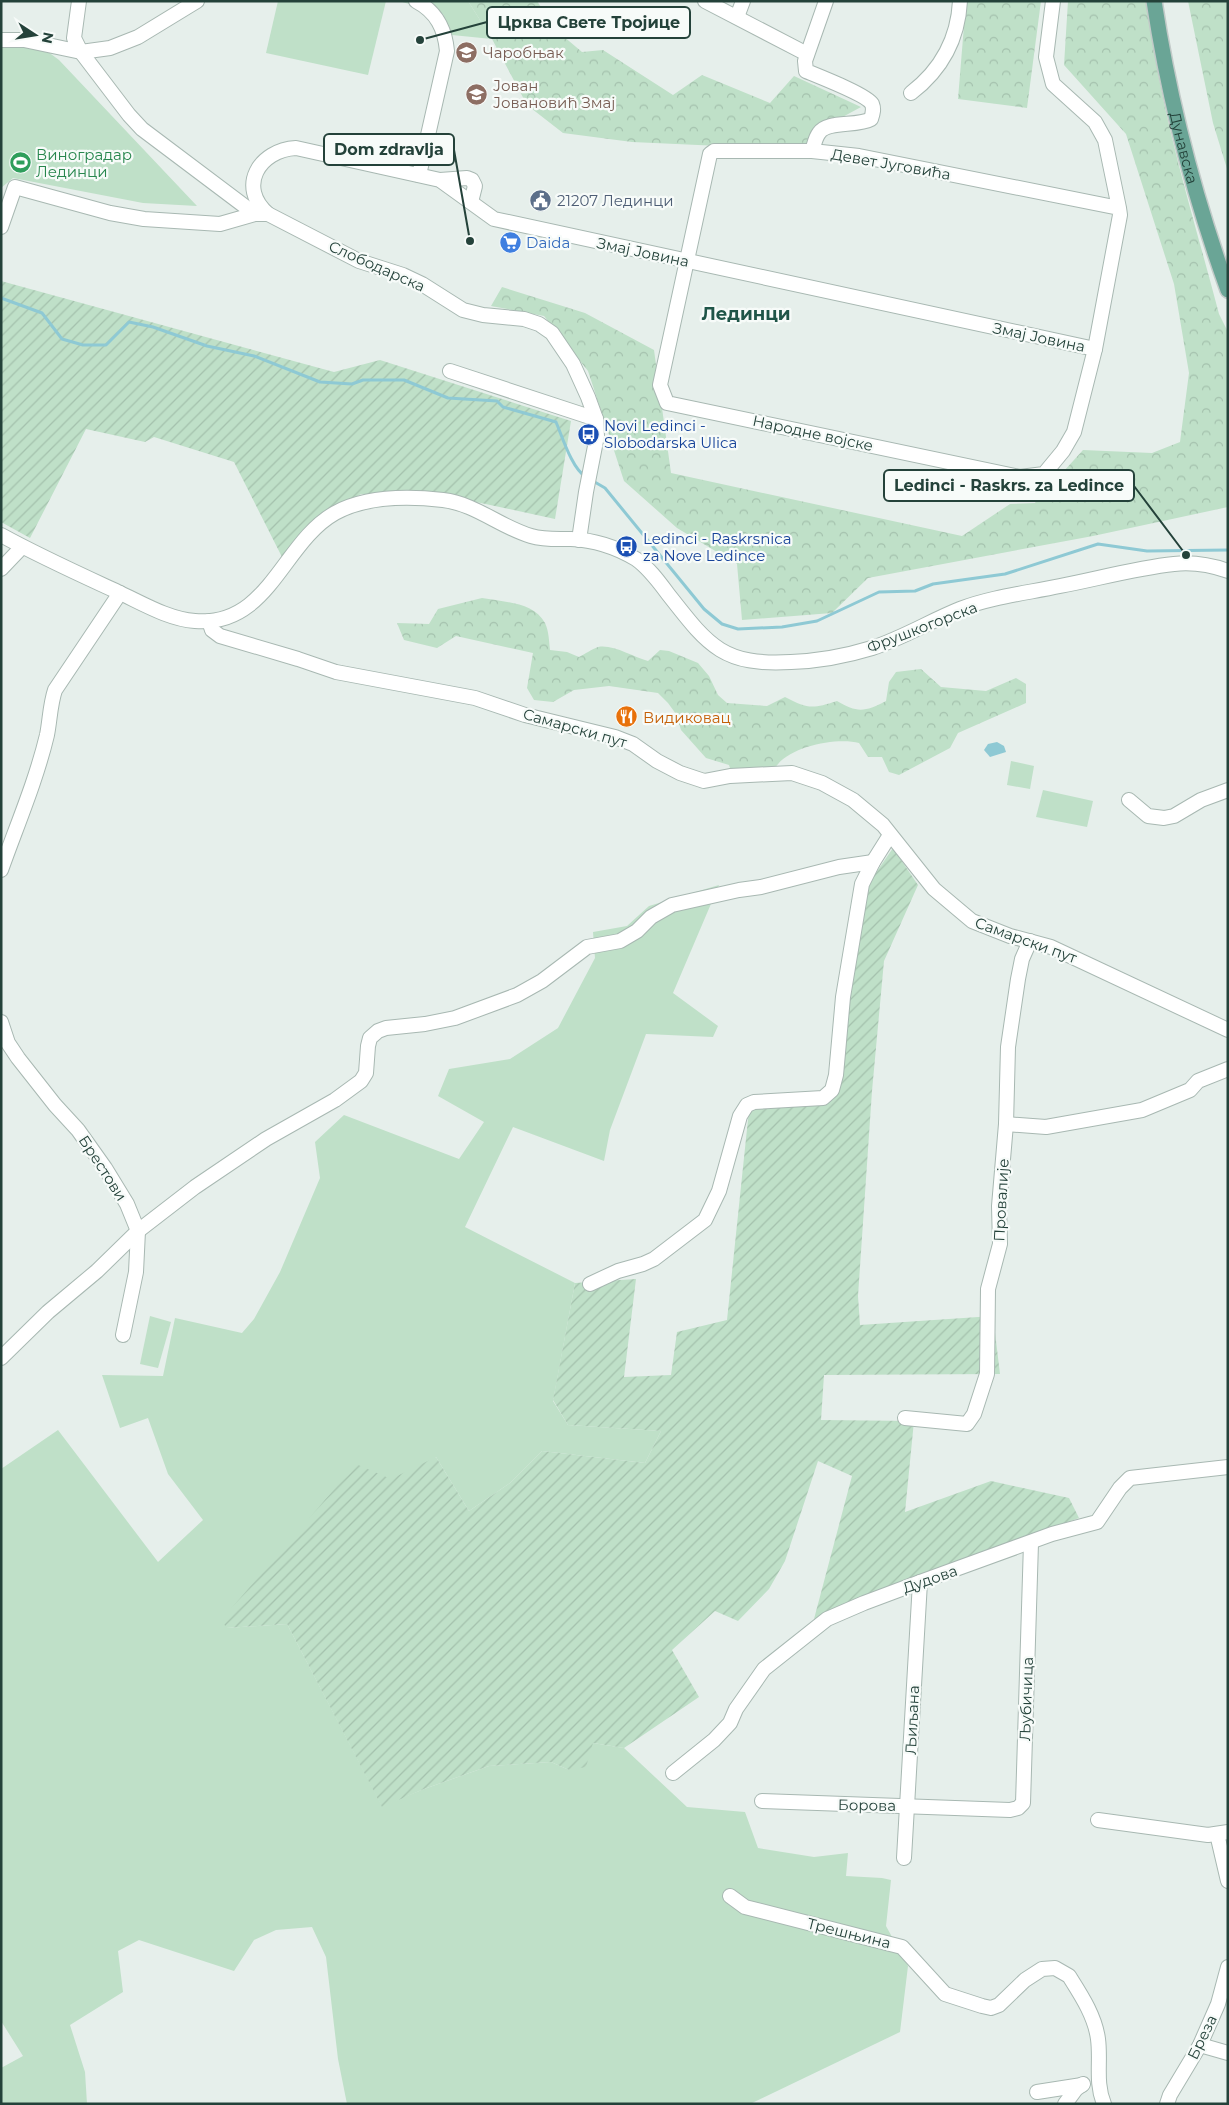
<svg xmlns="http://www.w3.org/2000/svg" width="1229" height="2105" font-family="Montserrat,sans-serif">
<defs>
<pattern id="forest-crowns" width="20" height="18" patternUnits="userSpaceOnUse" patternTransform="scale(1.25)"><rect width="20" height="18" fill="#bfe0c8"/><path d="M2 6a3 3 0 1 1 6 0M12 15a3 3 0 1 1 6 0" fill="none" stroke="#a4c1ad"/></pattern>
<pattern id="garden-furrows" width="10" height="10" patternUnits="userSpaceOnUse" patternTransform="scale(1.25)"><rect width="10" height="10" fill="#bfe0c8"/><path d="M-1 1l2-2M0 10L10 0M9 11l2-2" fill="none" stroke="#a4c1ad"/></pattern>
</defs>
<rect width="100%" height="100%" fill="#e6efeb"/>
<g fill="#bfe0c8">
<polygon points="278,1 386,1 368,75 266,53"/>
<polygon points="399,1 468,1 492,39 452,35 443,14"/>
<polygon points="31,39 59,60 197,206 143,203 13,178 1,188 1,43"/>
<polygon points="1011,761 1034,766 1030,789 1007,785"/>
<polygon points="1043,790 1093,801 1087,827 1036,817"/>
<polygon points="719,885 673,993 718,1026 713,1037 646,1034 610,1130 604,1161 513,1127 465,1227 575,1283 553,1401 568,1425 661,1431 645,1463 542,1451 510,1483 469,1511 436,1457 226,1628 287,1624 382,1806 424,1789 489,1766 551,1762 569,1770 593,1743 624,1748 687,1807 745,1812 758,1848 814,1857 848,1853 846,1876 882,1878 891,1880 886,1926 908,1966 900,2032 750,2104 347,2104 338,2059 326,1957 312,1927 276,1930 254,1940 234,1971 139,1940 118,1951 123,1992 70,2025 85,2072 87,2104 1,2104 1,2068 23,2056 1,2021 1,1469 58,1430 158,1562 203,1520 168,1474 148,1418 120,1428 102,1375 163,1376 175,1318 242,1333 254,1319 280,1272 320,1178 315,1142 344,1115 459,1159 484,1122 438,1096 449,1069 510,1059 558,1028 595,958 593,932 627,926 649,906"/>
<polygon points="150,1316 171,1322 158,1368 140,1364"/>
</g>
<g fill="url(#forest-crowns)">
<polygon points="468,1 537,1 556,30 582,52 603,50 673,95 702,75 770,103 794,76 861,107 826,126 811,145 765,148 632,142 563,133 527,105 492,39"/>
<polygon points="966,1 1041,1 1027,108 958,99"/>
<path d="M1068,1h79c12,107 45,210 72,313l9,18v175l-135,29 -225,42 -36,35 -90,7 -5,-56 -60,-36 -53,-47 -36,-110 -44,-55 -53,-10 11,-19 83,26 69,37 17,123 291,63 48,-32 25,-1 48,-53 69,3 28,-11 9,-69 -15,-89 -48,-150 -62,-69z"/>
<polygon points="1188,1 1228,1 1228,172 1213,123"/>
<path d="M482,598c22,4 52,4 63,25 4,8 4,19 5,27l17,2 12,5c6,-3 13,-8 19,-10 15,-3 35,10 50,14l12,-11 9,1 29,12 11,13 9,19 9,8 40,3 18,-9c23,12 27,12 52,4 20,12 28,11 49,0l3,-19 7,-10 25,-3 20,18 45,4 30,-13 10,6v19l-68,30 -8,15 -51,27 -10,-3 -7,-15h-14l-9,-14c-23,-6 -74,4 -85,27l-43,1 -2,-6 -23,-7 -25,-28 -5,-16 -8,-11 -10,-10 -49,-7 -35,4 -21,12 -19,-2 -7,-12 6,-35 -77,-17 -19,12 -33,-8 -7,-17 32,1 9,-15z"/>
</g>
<g fill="url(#garden-furrows)">
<polygon points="1,281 334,372 380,360 571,421 555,519 439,494 361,494 323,515 282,557 234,462 154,437 145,442 86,429 30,538 1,522"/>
<polygon points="893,848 918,885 884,961 872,1091 858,1296 860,1325 993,1316 1000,1374 824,1375 821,1420 914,1421 905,1512 991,1481 1069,1498 1079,1518 930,1571 814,1619 852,1476 818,1461 785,1561 769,1589 738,1621 715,1611 672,1650 699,1697 624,1748 593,1743 586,1767 569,1770 551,1762 489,1766 424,1789 382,1807 287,1624 226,1628 222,1619 356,1464 391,1479 436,1457 469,1511 510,1483 542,1451 645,1463 661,1431 568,1425 553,1400 575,1283 636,1279 624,1377 671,1375 677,1332 727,1320 749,1110 825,1095 840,1062 864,890"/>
</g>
<polygon fill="#8ec9d4" points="997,742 1004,746 1006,752 990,757 984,750 988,744"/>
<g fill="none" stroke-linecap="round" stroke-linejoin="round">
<g stroke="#8ec9d4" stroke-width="3">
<path d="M1,298l41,15 20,26 21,6h23l23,-23 24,5 54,19 47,10 66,26 32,2 11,-4h41l44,18 49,3 6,6 53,15c6,14 16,47 30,55"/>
<polyline points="593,481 605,488 704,609 722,624 738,629 782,627 817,621 879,592 915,591 933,584 1005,574 1098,544 1147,551 1228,550"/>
</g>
<defs>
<g id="minor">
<path d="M416,1c21,11 29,28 31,50l-28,124"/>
<polyline points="705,1 807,54"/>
<polyline points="1053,1 1046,57 1053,84 1095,122 1105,140 1119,208 1120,215 1095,349 1074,432 1063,451 1044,474 1020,477 667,403 660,385 710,154 714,151 812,151 859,156 1119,208"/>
<polyline points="737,17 743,1"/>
<polyline points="1,40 24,40 81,52 74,38 79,1"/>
<polyline points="81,52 129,115 142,129 255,214"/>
<polyline points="81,52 110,48 138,37 197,1"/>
<path d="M911,93c30,-23 47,-53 49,-92"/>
<path d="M812,151c2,-5 3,-13 7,-18 8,-13 38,-6 52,-14 2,-6 3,-10 1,-15 -5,-9 -54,-28 -66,-33l-1,-10 21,-60"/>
<polyline points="440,180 467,178 472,180 475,186 471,202"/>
<path d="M268,214c-31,-27 -9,-64 28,-66l144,32 54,39 601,130"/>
<polyline points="1,227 15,187 110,213 144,219 220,224 255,214 268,214 359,261 403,275 422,284 463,310 483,315 524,319 539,324 552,333 573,364 588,397 596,419 597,436 586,492 579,540"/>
<polyline points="450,371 596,419"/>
<path d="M1,535c38,21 78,39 117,57 24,11 50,27 77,29 74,6 87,-78 140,-108 31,-17 73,-17 108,-13 33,4 57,27 88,36 13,4 26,3 40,3 24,1 45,8 65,20 13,9 23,23 32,35 40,51 54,72 123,68 27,-1 55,-6 81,-14 31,-10 58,-27 88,-39 31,-12 67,-16 100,-23 37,-7 76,-18 114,-22 17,-2 37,1 54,7"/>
<polyline points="1,569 22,547"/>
<polyline points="209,621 212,630 220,636 298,659 336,672 475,698 525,715 615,737 633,744 657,761 680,773 704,781 730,776 792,773 822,783 853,800 883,825 934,889 972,921 1010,936 1051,947 1228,1030"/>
<polyline points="1129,800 1148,816 1164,818 1174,816 1201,800 1228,790"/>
<path d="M1,870c16,-45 35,-89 46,-135 3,-15 3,-30 8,-45l65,-97"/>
<polyline points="1,1022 8,1043 18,1058 55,1105 78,1130 105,1168 127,1204 138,1231 136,1272 123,1335"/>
<polyline points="1006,1124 1046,1127 1142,1110 1190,1090 1198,1081 1228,1069"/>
<polyline points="590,1284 618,1271 643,1264 654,1259 705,1220 719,1191 740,1116 747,1105 754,1102 823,1098 832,1090 836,1075 843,997 862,884 873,862 890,835"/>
<polyline points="1,1358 48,1312 97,1271 138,1231 195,1187 266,1139 335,1100 361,1081 366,1073 368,1046 370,1038 378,1031 386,1028 425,1024 455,1018 517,995 542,981 587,947 620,941 637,931 651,917 672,905 739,890 761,887 839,867 873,862"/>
<polyline points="905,1418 967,1424 974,1414 987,1374 988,1289 1000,1244 999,1206 1006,1124 1008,1047 1018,979 1022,959 1030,941"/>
<polyline points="673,1773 714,1740 730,1723 736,1709 764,1669 827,1619 864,1603 920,1582 1052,1534 1097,1522 1120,1488 1130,1478 1228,1467"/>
<polyline points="762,1801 1010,1810 1018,1808 1023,1803 1031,1543"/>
<polyline points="1098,1820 1208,1835 1228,1832"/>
<polyline points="1217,1834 1228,1881"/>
<polyline points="904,1858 920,1582"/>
<path d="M730,1896l15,11 157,40 43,47 37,12 9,2 8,-3 26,-25 17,-11 13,-1 14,8c12,19 26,40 29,63 3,22 -3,43 6,65"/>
<polyline points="1200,2045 1228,2053"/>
<polyline points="1037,2092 1082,2085"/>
<polyline points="1065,2104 1076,2089 1083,2084"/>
<polyline points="1167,2104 1170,2095 1200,2045 1218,2004 1228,1967"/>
</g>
<g id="major">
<path id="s1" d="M1154,1c15,99 40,195 74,289"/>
</g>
</defs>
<use href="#minor" stroke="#a8b8b2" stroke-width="16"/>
<use href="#major" stroke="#c2cac8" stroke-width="18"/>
<use href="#minor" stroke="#fff" stroke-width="14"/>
<use href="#major" stroke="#6aa596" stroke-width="15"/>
</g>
<defs>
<symbol id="school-disc" viewBox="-11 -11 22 22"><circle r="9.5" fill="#8d6e63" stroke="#f7fbf9"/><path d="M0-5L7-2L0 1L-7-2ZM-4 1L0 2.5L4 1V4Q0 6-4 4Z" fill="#fff"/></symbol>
<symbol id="stadium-disc" viewBox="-11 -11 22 22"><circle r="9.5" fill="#2e9e5b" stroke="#f7fbf9"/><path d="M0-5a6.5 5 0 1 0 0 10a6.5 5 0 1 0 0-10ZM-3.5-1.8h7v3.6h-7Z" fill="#fff"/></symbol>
<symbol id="civic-disc" viewBox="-11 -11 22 22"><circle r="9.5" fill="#5c6f8a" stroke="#f7fbf9"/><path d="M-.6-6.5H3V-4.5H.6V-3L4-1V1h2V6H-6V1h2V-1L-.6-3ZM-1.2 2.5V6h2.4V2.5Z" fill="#fff"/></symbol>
<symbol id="supermarket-disc" viewBox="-11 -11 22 22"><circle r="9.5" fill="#3f7fe0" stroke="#f7fbf9"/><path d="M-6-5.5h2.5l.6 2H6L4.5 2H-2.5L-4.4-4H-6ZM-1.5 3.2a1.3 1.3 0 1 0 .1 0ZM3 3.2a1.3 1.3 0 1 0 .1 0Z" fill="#fff"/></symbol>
<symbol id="bus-disc" viewBox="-11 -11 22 22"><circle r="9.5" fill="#1a4fb4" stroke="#f7fbf9"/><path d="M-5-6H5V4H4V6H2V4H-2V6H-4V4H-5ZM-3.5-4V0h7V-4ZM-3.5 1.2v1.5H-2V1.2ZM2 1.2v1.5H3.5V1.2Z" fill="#fff"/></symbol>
<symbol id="restaurant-disc" viewBox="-11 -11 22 22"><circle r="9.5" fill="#e8710a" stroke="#f7fbf9"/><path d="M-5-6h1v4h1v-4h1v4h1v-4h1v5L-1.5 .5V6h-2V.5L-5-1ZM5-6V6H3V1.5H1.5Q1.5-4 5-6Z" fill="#fff"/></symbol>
</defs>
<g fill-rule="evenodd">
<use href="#school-disc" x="454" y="40" width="25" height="25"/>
<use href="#school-disc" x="464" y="82" width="25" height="25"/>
<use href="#stadium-disc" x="8" y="150" width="25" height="25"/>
<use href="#civic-disc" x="528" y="188" width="25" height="25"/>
<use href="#supermarket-disc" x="498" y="230" width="25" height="25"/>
<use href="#bus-disc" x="576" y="422" width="25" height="25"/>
<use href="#bus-disc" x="614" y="534" width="25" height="25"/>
<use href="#restaurant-disc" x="614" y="704" width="25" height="25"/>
</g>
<g text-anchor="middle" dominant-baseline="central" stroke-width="4.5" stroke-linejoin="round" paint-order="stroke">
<g font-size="15" fill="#785e54" stroke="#f7fbf9" text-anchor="start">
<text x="483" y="52">Чаробњак</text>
<text x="493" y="85">Јован<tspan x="493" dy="17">Јовановић Змај</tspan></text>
</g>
<g font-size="15" fill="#24423a" stroke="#f7fbf9">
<text stroke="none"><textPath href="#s1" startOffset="150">Дунавска</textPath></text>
<text transform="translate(891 164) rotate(10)">Девет Југовића</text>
<text transform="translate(643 252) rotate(12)">Змај Јовина</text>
<text transform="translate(377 266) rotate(24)">Слободарска</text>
<text transform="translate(1039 337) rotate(12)">Змај Јовина</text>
<text transform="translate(813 433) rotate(12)">Народне војске</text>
<text transform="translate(922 627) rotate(-21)">Фрушкогорска</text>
<text transform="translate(575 728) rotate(16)">Самарски пут</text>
<text transform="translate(1026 940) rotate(20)">Самарски пут</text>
<text transform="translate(103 1168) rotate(57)">Брестови</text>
<text transform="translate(1001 1200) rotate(-87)">Провалије</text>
<text transform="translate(930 1579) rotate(-19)">Дудова</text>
<text transform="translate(1026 1699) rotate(-88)">Љубичица</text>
<text transform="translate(912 1720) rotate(-87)">Љиљана</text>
<text transform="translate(867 1805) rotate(1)">Борова</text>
<text transform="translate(849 1933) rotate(14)">Трешњина</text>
<text transform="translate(1202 2037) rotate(-64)">Бреза</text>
</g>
<g font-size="15" fill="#27864d" stroke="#f7fbf9" text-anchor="start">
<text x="36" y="154">Виноградар<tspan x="36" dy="17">Лединци</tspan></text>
</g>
<g font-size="15" fill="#4e5e75" stroke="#f7fbf9" text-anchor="start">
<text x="557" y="200">21207 Лединци</text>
</g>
<g font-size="15" fill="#366cbe" stroke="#f7fbf9" text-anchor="start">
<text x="526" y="242">Daida</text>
</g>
<g font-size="15" fill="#164399" stroke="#f7fbf9" text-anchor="start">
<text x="604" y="425">Novi Ledinci -<tspan x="604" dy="17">Slobodarska Ulica</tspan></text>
<text x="643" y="538">Ledinci - Raskrsnica<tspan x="643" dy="17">za Nove Ledince</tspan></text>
</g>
<g font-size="15" fill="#c56008" stroke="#f7fbf9" text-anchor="start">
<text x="643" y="717">Видиковац</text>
</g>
<g font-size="18" font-weight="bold" fill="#1f5548" stroke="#f7fbf9">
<text x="746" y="314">Лединци</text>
</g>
</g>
<path fill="none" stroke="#24423a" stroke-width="2" d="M420 40L487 22M470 241L454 150M1186 555L1134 486"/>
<g fill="#24423a" stroke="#f7fbf9" stroke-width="2">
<circle cx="420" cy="40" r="5"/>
<circle cx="470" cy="241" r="5"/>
<circle cx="1186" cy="555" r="5"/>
</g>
<g fill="#f7fbf9" stroke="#24423a" stroke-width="2">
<rect x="487" y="7" width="203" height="31" rx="5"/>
<rect x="324" y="134" width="130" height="31" rx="5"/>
<rect x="884" y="470" width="250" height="31" rx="5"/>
</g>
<g font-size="16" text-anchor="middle" font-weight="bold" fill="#24423a">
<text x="589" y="28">Црква Свете Тројице</text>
<text x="389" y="155">Dom zdravlja</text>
<text x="1009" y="491">Ledinci - Raskrs. za Ledince</text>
</g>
<rect width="1229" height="2105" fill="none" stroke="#24423a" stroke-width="5"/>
<g transform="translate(35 35) rotate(102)" stroke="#f7fbf9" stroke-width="4" paint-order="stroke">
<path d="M0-4L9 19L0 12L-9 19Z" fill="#24423a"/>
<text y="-8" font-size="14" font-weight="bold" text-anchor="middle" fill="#24423a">N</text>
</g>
</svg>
